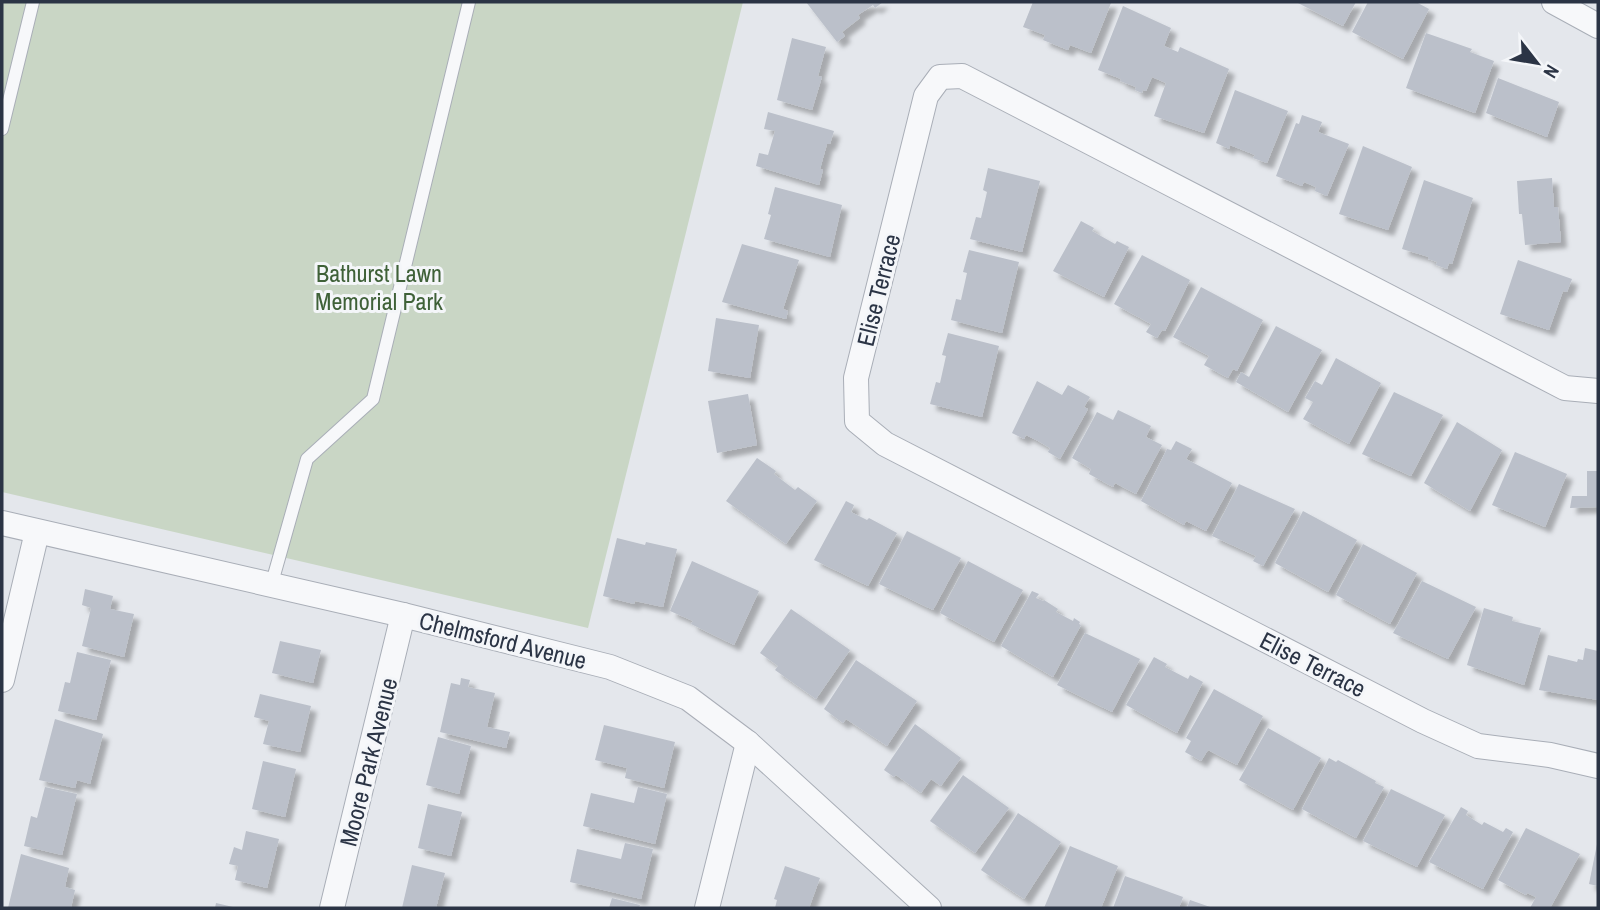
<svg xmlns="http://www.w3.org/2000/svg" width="1600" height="910" font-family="'Archivo Narrow',sans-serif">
<defs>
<filter id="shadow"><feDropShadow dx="6" dy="6" stdDeviation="2" flood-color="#0004"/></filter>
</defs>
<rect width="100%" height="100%" fill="#e4e7ec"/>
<polygon fill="#c9d6c5" points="2,2 743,2 588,628 2,492"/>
<g fill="#bbc0ca" filter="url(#shadow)">
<polygon points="806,2 883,2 875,8 873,5 858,15 860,18 842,32 845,36 837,42"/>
<polygon points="1033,2 1109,2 1111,3 1091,53 1070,45 1068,50 1043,40 1045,35 1023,27"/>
<polygon points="1296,2 1356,2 1343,26"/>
<polygon points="1368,2 1416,2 1429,9 1403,59 1352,32"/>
<polygon points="1123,6 1171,28 1164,46 1178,52 1180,47 1229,69 1204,133 1154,116 1166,83 1152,77 1146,91 1143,90 1142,93 1135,90 1136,87 1120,81 1121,79 1098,70"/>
<polygon points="1426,33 1472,49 1470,52 1494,61 1475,113 1406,88"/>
<polygon points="792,38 826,47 818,76 822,77 812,110 777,100"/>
<polygon points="1498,78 1559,102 1547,137 1486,113"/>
<polygon points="1235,90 1288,111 1267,163 1253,158 1255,155 1230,145 1229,149 1216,143"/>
<polygon points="768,112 834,131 830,144 827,144 820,169 823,170 819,185 756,166 759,153 768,155 775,131 764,129"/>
<polygon points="1302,115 1322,122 1318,132 1349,144 1327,196 1315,191 1316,187 1304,182 1302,186 1276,176 1296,123 1299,124"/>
<polygon points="1363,146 1412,167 1388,230 1339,214"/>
<polygon points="988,168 1040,181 1022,252 970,239 976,217 981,218 987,192 983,190"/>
<polygon points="1552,178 1554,207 1558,207 1561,242 1525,245 1522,214 1519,214 1517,181"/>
<polygon points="1424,180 1473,198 1452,264 1449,263 1447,269 1436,265 1437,262 1428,259 1429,257 1402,249"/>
<polygon points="775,187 842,205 830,257 764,239 771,215 768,214"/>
<polygon points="1081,221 1094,228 1092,231 1115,244 1117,241 1129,247 1104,297 1053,271"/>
<polygon points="742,244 799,260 783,309 788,311 786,319 722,302"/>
<polygon points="969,250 1019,262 1002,333 951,320 956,299 961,300 967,273 963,272"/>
<polygon points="1142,255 1190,280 1165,331 1162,330 1157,338 1146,332 1151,324 1114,304"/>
<polygon points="1518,260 1572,279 1567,292 1563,291 1549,330 1500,314"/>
<polygon points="1201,287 1263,320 1237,371 1233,369 1228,378 1204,365 1209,356 1173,337"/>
<polygon points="716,318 759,325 750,378 708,371"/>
<polygon points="1276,326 1322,350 1288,412 1236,382 1241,372 1249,377"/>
<polygon points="948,333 999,346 982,417 930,404 936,382 940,383 946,356 942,355"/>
<polygon points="1336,358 1381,383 1349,444 1303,419 1313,402 1305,398 1315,381 1322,385"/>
<polygon points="1037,381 1062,395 1068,385 1090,397 1084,407 1088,409 1060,459 1048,452 1050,448 1038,441 1026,435 1024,439 1012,433"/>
<polygon points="1394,392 1443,415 1411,476 1362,454"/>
<polygon points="748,394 757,445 717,453 708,401"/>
<polygon points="1118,410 1151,426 1146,437 1162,445 1136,494 1115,483 1113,487 1089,474 1091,469 1072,458 1097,412 1113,420"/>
<polygon points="1457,422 1502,450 1470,511 1424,483"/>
<polygon points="1176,441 1192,449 1186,459 1232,483 1206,531 1186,521 1184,525 1141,501 1167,449 1171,450"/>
<polygon points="1515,452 1567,474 1545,527 1492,505"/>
<polygon points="757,458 776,471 774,474 795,490 798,487 817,501 786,544 726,501"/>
<polygon points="1587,471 1598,471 1598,507 1570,508 1572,496 1587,496"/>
<polygon points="1239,484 1295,509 1263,566 1253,561 1256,556 1212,536"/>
<polygon points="846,501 854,505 851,512 867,520 869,518 897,533 868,586 814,560"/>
<polygon points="1303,511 1357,540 1328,592 1275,563"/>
<polygon points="907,531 961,558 933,610 879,584"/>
<polygon points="617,538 645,545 646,542 677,549 663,607 635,601 634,604 603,596"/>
<polygon points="1363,544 1417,573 1390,624 1336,595"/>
<polygon points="692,561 759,591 734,645 691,624 693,621 670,611"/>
<polygon points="968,561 1023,590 994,642 940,613"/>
<polygon points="1422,581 1476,607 1448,659 1393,633"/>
<polygon points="85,589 113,596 110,609 134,614 124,657 82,646 91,608 82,605"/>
<polygon points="1032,591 1039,594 1036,598 1043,601 1044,600 1058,609 1056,612 1073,621 1074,618 1080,622 1079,624 1081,625 1053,677 1001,646"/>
<polygon points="1484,608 1513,617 1512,621 1541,628 1524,685 1467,665"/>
<polygon points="791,609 850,650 816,699 775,670 778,666 760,653"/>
<polygon points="1085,633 1140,659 1112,712 1057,685"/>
<polygon points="280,641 321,650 313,683 272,673"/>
<polygon points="1585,648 1598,651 1598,700 1539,690 1548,655 1577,662 1578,659 1583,660"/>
<polygon points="77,652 111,660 96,720 58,711 65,682 70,683"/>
<polygon points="1154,657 1167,664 1165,667 1188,679 1190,675 1203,682 1177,733 1126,705"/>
<polygon points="856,660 917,701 887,746 846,719 843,723 824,709"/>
<polygon points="461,678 470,680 468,687 495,693 487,727 510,732 506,748 440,732 451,683 460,685"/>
<polygon points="1214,689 1263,716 1237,765 1208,750 1201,761 1185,752 1191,741 1186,738"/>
<polygon points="260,694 311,706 300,752 263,744 269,721 254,717"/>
<polygon points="55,719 103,734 90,784 77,780 75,788 39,780"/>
<polygon points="915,724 961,758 941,786 931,779 921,793 896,775 894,777 884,770"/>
<polygon points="604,725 675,742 664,788 625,778 627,768 595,760"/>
<polygon points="1268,728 1321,758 1293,810 1239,780"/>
<polygon points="438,737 471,746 459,794 426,785"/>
<polygon points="1329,758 1336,762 1338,760 1376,781 1375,783 1384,787 1356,838 1302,809"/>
<polygon points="263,761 296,769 285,817 252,809"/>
<polygon points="963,775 1009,808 975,853 930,821"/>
<polygon points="45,787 77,794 62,855 24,846 31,816 37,818"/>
<polygon points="638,787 667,794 655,844 583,826 591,793 634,803"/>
<polygon points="1391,789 1445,815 1417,867 1363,841"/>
<polygon points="428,804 462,812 451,856 418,848"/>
<polygon points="1461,807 1468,811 1466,815 1482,825 1484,822 1503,832 1506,828 1513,832 1483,889 1429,862"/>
<polygon points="1018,813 1061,842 1024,899 981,870"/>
<polygon points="1526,828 1580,854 1550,908 1530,908 1536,897 1527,893 1526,895 1498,880"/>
<polygon points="246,831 279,839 267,888 235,880 238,866 229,864 234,847 242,850"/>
<polygon points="625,843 653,849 641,899 570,882 577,849 621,859"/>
<polygon points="1597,844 1598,844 1598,886 1589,884"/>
<polygon points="1070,846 1118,866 1101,908 1044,908"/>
<polygon points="21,854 69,868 65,887 75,890 71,908 8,908"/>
<polygon points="412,865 445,873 436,908 402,908"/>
<polygon points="785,866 820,878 809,908 775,908 777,900 774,899"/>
<polygon points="1125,876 1183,897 1179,908 1113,908"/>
<polygon points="612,898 640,905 639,908 609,908"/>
<polygon points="1190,900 1213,908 1187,908"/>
<polygon points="216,903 233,907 232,908 215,908"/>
</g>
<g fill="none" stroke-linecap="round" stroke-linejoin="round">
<defs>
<g id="lane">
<polyline points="2,129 33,2"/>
<polyline points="271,586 307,459 373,399 469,2"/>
</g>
<g id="street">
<polyline points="1554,2 1598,26"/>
<polyline points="1598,391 1565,388 962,76 940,77 926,96 856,378 857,421 885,444 1423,721 1478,746 1550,755 1598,766"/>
<polyline points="2,523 403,615 610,667 688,698 748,743 929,908"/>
<polyline points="2,680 37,532"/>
<polyline points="332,908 403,615"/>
<polyline points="707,908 748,743"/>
</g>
</defs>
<use href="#lane" stroke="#a9aeb7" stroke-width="14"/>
<use href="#street" stroke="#a9aeb7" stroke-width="26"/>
<use href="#lane" stroke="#f7f8fa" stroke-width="12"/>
<use href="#street" stroke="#f7f8fa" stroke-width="24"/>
</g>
<g text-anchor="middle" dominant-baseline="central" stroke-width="6" stroke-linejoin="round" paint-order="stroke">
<g font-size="24" fill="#3f6138" stroke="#f4f6f9">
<text x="379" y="273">Bathurst Lawn<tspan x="379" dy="28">Memorial Park</tspan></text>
</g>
<g font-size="24" fill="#2b3445" stroke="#f4f6f9">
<text transform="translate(878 290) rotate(-76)">Elise Terrace</text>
<text transform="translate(503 640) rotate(14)">Chelmsford Avenue</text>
<text transform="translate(1313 664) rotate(27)">Elise Terrace</text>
<text transform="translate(368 762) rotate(-76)">Moore Park Avenue</text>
</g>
</g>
<rect width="1600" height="910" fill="none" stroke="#2b3445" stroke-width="7"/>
<g transform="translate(1537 63) rotate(121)" stroke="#f4f6f9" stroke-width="5" paint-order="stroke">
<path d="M0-5L12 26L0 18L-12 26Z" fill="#2b3445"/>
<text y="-10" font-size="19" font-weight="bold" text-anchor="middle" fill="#2b3445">N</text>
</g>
</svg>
